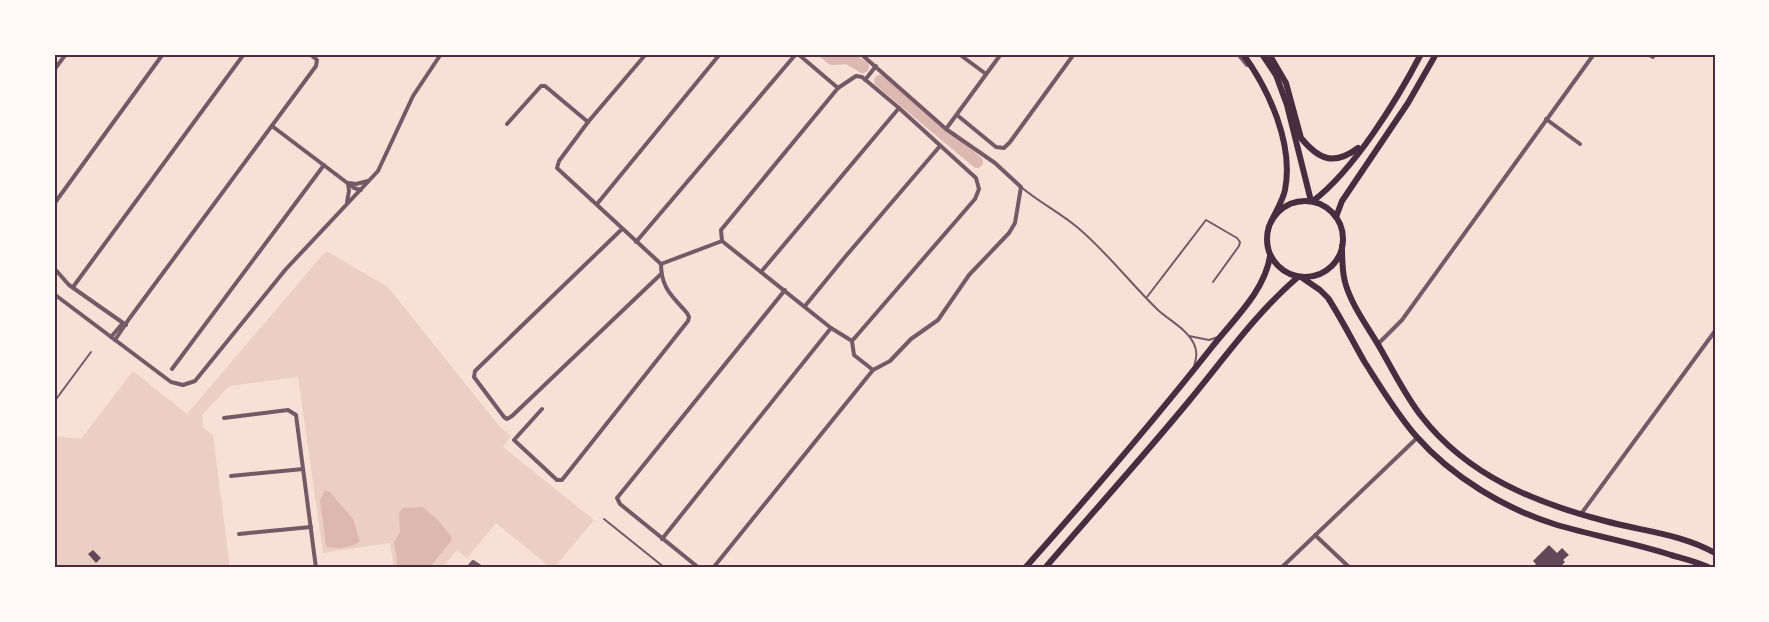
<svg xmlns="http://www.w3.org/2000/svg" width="1769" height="622" font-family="Commissioner,sans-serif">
<rect width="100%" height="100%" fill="#f7e1d7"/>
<polygon fill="#ebcfc5" points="326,251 388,287 500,427 511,436 503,447 594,520 554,568 551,568 496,523 467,558 457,550 442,568 394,568 390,543 323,553 298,377 229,386 202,415 204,428 213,435 230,568 54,568 54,436 81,439 133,371 187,414"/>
<g fill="#dcb8b0">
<path d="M325,490l5,2 23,27 7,22c-7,7 -26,9 -34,5l-6,-46z"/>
<path d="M422,507c7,4 29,25 30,33l-23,28h-31l-4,-26 6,-10 -1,-19 4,-5z"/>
</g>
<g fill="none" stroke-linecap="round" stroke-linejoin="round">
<g stroke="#dcb8b0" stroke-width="12">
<polyline points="826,54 832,59 848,58 863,67"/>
<polyline points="880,81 977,162"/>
</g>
</g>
<g fill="#644757">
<polygon points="1549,545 1557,553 1562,548 1569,555 1563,560 1565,562 1559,568 1532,568 1536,564 1533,561"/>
<polygon points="93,550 101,558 96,563 88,554"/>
</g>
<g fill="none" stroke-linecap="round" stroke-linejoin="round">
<g stroke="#755966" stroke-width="2">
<path d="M1021,187c18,15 39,26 56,40 30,25 53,56 81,83 12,11 29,19 36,34 4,8 2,15 0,23"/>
<polyline points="1147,297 1206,220 1237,238 1240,242 1239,246 1213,282"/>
<polyline points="1189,336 1209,340 1218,337"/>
<polyline points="54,402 91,352"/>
<polyline points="604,519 665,568"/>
</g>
<g stroke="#755966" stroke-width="4">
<polyline points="798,54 838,88"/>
<polyline points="959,54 986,74"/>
<polyline points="1117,54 1122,54"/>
<polyline points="1238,54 1247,65"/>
<polyline points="1648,54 1653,57"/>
<polyline points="54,70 66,54"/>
<polyline points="865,80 876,66"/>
<polyline points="957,115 996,147 1004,148 1010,142 1074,54"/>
<polyline points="1546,119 1580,144"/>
<polyline points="507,124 541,86 545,86 588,122"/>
<polyline points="272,126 354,188 361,190"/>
<polyline points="946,129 1001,54"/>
<polyline points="349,183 356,184 368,181"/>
<polyline points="347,202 349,191 348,183"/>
<polyline points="54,204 163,54"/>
<polyline points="597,204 720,54"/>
<polyline points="622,229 475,371 474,377 504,417 507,419 512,416 661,274"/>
<polyline points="722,241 721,230 838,88 856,76 862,77 899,108 976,178 979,189 975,199 852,341 854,355 873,370"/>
<polyline points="722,241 831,328 852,341"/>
<polyline points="636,242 796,54"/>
<polyline points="661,264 722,241"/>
<polyline points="54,268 69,285 126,325"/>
<polyline points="761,272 899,108"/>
<polyline points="73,287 244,54"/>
<polyline points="54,294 171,382 183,385 195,381 286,269 378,171 413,96 441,54"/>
<polyline points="805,306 845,257 940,146"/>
<polyline points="111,337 122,324"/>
<polyline points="115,340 129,319 316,66 317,60 310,54"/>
<polyline points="1378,344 1402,320 1594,54"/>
<polyline points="172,369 324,165"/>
<path d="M542,409l-28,31 43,40h5l126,-159 1,-4 -2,-4c-15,-17 -26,-25 -26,-49l-104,-96 2,-7 29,-39 58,-68"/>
<polyline points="224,418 288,410 296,415 316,568"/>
<polyline points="231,476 303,469"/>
<polyline points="1581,514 1715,331"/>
<polyline points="239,534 311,527"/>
<polyline points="1315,535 1350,568"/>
<polyline points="662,539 831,328"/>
<polyline points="468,568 473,562 482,568"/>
<polyline points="699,568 620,504 617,498 785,290"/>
<polyline points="713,568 873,370 890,361 911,339 938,320 969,275 1009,233 1015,223 1021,187 995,163 946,129 861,54"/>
<polyline points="1281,568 1417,438"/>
</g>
<g stroke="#4a2c40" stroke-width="6">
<path d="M1243,54c26,36 51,90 42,136 -2,10 -9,21 -13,30"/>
<polyline points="1262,54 1276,75 1287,105 1311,201"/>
</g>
<g stroke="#4a2c40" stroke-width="6">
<path d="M1269,54l17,29 15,55c18,22 33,28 57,10"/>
<path d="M1313,201c41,-31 84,-101 108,-147"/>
<circle cx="1305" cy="239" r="38"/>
<polyline points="1336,217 1342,201 1408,103 1436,54"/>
<path d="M1342,246c0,12 0,25 3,36 7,26 27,50 39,73 12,21 23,43 38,62 46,59 114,86 183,104 37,10 77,13 110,32"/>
<path d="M1301,277l19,13 8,8c13,20 24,42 36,63 16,25 32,52 52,75 36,41 89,73 141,89 38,11 77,18 114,30 14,4 27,7 39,13"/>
<path d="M1025,568c64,-72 127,-145 187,-221 21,-27 53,-56 58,-91"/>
<path d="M1045,568c48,-56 97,-110 144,-167 35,-42 67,-88 109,-124"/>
</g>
</g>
<rect width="1769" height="622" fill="none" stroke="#fffaf5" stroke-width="111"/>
<rect x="56" y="56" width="1658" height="510" fill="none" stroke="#4a2c40" stroke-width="2"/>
</svg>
